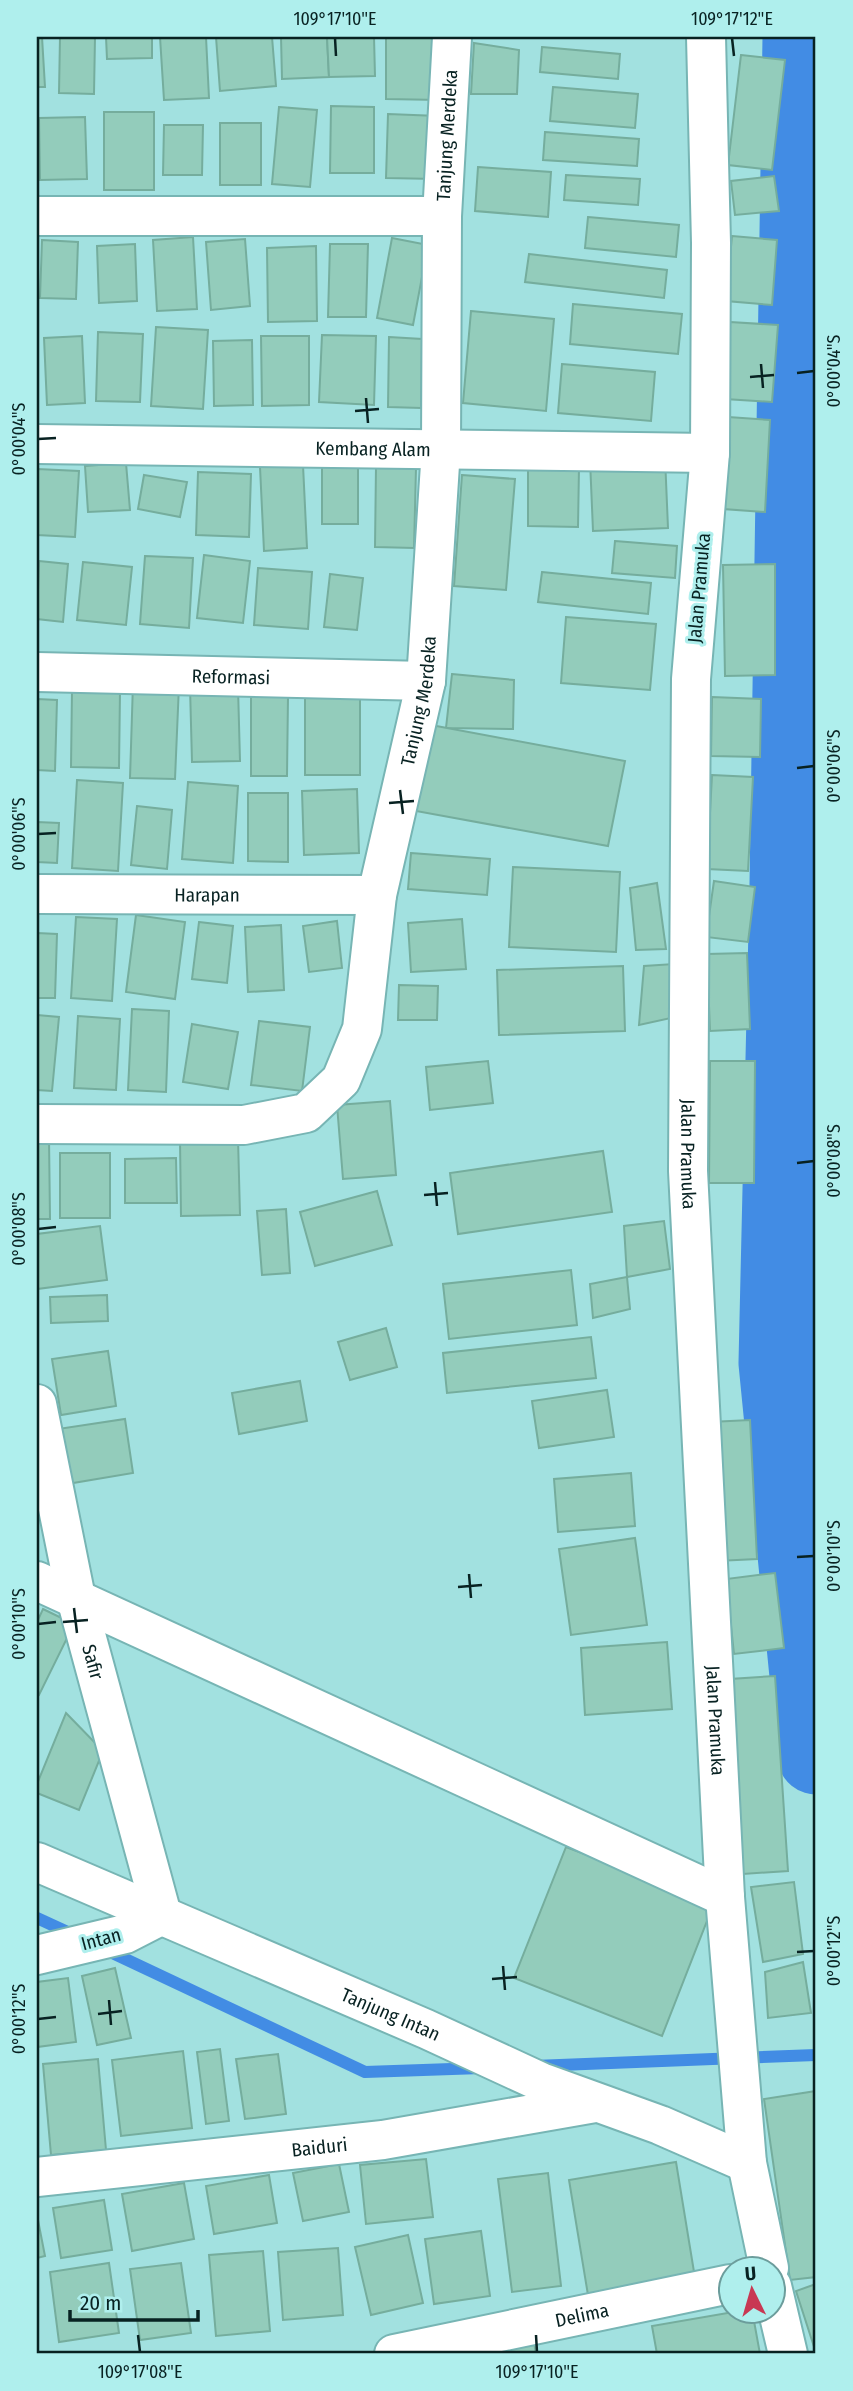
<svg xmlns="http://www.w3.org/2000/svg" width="853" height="2391" font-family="'Fira Sans Condensed',sans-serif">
<rect width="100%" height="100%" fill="#a2e1e0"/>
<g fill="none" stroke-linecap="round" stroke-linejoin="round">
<g stroke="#428ce4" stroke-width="12">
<polyline points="37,1918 74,1935"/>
<polyline points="104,1949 365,2072 481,2068"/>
<polyline points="534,2066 816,2055"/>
</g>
<polyline stroke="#428ce4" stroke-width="77" points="801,37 788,885 777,1363 816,1756"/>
</g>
<g fill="#93ccbb" stroke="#75ad9d" stroke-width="2">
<polygon points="37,37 42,37 45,87 37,87"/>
<polygon points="60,37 95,37 94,94 59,93"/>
<polygon points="106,37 152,37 152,58 107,59"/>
<polygon points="160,37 206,37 209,98 164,100"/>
<polygon points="216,37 272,37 276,86 220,91"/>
<polygon points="281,37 327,37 329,77 282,79"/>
<polygon points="327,37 374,37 375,76 329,77"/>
<polygon points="386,37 441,37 440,100 386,99"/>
<polygon points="474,43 519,50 517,94 471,94"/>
<polygon points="542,47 620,54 618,79 540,72"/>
<polygon points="741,55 785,60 772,170 728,165"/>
<polygon points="553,87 638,94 635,128 550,121"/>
<polygon points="331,106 374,107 374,173 330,173"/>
<polygon points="279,107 317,110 310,187 272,184"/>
<rect x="104" y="112" width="50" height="78"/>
<polygon points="388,114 438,116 436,179 386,178"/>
<polygon points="85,117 87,179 40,180 39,118"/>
<rect x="220" y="123" width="41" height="62"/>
<polygon points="164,125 203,125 202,175 163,175"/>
<polygon points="545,132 639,139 637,166 543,160"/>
<polygon points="478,167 551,172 548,217 475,211"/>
<polygon points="566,175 640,179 638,205 564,200"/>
<polygon points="774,176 779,211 735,215 731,181"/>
<polygon points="588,217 679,225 676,257 585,248"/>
<polygon points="732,236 777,240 772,305 726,301"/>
<polygon points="193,237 197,309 157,311 153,240"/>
<polygon points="392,238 428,245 413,325 377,318"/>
<polygon points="245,239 250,306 211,310 206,242"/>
<polygon points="42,240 78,242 76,299 40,298"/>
<polygon points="135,244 137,301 99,303 97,246"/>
<polygon points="330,244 368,244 366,317 328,317"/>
<polygon points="316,246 317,321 268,322 267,248"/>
<polygon points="529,254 667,270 664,298 525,282"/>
<polygon points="573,304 682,314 678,354 570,344"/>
<polygon points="471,311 554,319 546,411 463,403"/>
<polygon points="730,322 778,325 772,402 725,399"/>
<polygon points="156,327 208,330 203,409 151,406"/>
<polygon points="98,332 143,334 140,402 96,401"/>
<polygon points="322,335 376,336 374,405 319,402"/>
<polygon points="82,336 85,403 47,405 44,338"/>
<polygon points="261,336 309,336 309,405 262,406"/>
<polygon points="389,337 422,339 421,408 388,407"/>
<polygon points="252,340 253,405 214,406 213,341"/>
<polygon points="562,364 655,372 651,421 558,413"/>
<polygon points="728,417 770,420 765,512 723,509"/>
<polygon points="665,457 668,528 593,531 590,460"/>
<polygon points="126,463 130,510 88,512 85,466"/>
<polygon points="303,465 307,548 264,551 260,467"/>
<rect x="322" y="467" width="36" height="57"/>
<polygon points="376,467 416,468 414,548 375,547"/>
<polygon points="528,467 579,468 578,527 528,526"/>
<polygon points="37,469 79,471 75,537 37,535"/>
<polygon points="198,472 251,474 249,537 196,535"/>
<polygon points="144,475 187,482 180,517 138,509"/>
<polygon points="462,475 515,479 506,590 454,586"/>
<polygon points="615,541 677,546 675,578 612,573"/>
<polygon points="204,555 250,561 243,623 197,618"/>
<polygon points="145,556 193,558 189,628 140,624"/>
<polygon points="39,561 68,564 63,622 37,619"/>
<polygon points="83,562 132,567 126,625 77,620"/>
<polygon points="775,564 775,675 725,676 723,565"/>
<polygon points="258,568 312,572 308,629 254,625"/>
<polygon points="542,572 651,583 648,614 538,602"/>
<polygon points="330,574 363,578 357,630 324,627"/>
<polygon points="566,617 656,624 650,690 561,683"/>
<polygon points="452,674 514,680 513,729 446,728"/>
<polygon points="133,683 179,685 175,779 130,778"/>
<rect x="305" y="685" width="55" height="90"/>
<polygon points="190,687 238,687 240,761 192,762"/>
<polygon points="72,689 120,691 119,768 71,767"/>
<polygon points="251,696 288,697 287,776 251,776"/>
<polygon points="712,697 761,699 760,757 711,756"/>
<polygon points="37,699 57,700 55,771 37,770"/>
<polygon points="431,725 625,761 608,846 416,811"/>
<polygon points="712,775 753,777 748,871 707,869"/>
<polygon points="77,780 123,783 118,871 72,868"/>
<polygon points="188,782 238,786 233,863 182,859"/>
<polygon points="357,789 359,853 304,855 302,791"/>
<polygon points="248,793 288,793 288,862 248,861"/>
<polygon points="137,806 172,810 167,869 131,865"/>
<polygon points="37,822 59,823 57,863 37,862"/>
<polygon points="411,853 490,859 487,895 408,889"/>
<polygon points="513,867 620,872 616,952 509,947"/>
<polygon points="714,881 755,887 748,942 706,937"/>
<polygon points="657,883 666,949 636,950 630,888"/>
<polygon points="136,915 185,922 175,999 126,992"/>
<polygon points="76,917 117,919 112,1001 71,998"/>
<polygon points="462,919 466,969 411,972 408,923"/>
<polygon points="337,921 342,968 309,972 303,926"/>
<polygon points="199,922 233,926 227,983 192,979"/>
<polygon points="281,925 284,990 248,992 245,927"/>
<polygon points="37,933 57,934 55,998 37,998"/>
<polygon points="747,953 750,1029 710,1031 707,954"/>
<polygon points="674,964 671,1018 639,1025 644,966"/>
<polygon points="623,966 625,1031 499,1035 497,970"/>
<polygon points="399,985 438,986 437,1020 398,1020"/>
<polygon points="132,1009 169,1011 166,1092 128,1090"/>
<polygon points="37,1015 59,1017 52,1091 37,1090"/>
<polygon points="78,1016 120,1019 116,1090 74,1088"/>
<polygon points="259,1021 310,1027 302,1091 251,1085"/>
<polygon points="192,1024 238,1032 228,1089 183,1082"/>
<polygon points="488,1061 493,1103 430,1110 426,1067"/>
<polygon points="710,1061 755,1061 754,1183 709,1183"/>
<polygon points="390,1101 396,1175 343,1179 337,1105"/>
<polygon points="37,1137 49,1138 50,1219 37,1219"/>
<polygon points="238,1138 240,1215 181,1216 180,1140"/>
<polygon points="603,1151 612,1212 458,1234 450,1173"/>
<rect x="60" y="1153" width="50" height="65"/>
<polygon points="176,1158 177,1203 125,1203 125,1159"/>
<polygon points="377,1191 392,1245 315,1266 300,1212"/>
<polygon points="286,1209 290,1273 262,1275 257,1211"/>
<polygon points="664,1221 670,1269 627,1277 624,1226"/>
<polygon points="100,1226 107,1280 37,1289 37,1234"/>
<polygon points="571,1270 577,1325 449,1339 443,1284"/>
<polygon points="627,1277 630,1309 593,1318 590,1284"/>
<polygon points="107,1295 108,1321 51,1323 50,1297"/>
<polygon points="386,1328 397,1367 350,1380 338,1342"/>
<polygon points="591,1337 596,1378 447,1393 443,1353"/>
<polygon points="108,1351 116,1406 61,1415 52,1359"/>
<polygon points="300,1381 307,1421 239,1434 232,1393"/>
<polygon points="607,1390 614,1437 539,1448 532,1401"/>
<polygon points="125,1419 133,1473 67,1484 58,1429"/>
<polygon points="750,1420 757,1559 717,1561 710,1422"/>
<polygon points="631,1473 635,1526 558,1532 554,1479"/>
<polygon points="635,1538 647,1625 571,1635 559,1549"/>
<polygon points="775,1573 784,1648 734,1654 726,1579"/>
<polygon points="43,1609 74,1624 39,1695 37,1694 37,1622"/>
<polygon points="667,1642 672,1709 585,1715 581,1648"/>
<polygon points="775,1676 788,1871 743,1874 730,1679"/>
<polygon points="66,1713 103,1751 79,1810 37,1793 37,1784"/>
<polygon points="566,1847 714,1903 662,2036 514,1978"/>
<polygon points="794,1882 803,1954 763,1962 751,1887"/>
<polygon points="803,1962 811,2013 768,2018 765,1972"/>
<polygon points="115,1968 131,2038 97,2045 82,1976"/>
<polygon points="68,1978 76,2042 37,2047 37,1982"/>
<polygon points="220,2049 229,2121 206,2124 197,2052"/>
<polygon points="183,2051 192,2128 121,2136 112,2060"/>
<polygon points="278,2054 286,2114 245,2119 236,2059"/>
<polygon points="98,2059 106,2150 51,2155 43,2064"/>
<polygon points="816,2091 816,2277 790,2280 764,2099"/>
<polygon points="426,2159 433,2217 366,2224 360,2165"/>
<polygon points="676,2162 695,2278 588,2295 569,2180"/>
<polygon points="339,2164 349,2212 303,2221 293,2173"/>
<polygon points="548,2173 561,2286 512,2292 498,2179"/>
<polygon points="269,2175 277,2223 214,2234 206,2186"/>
<polygon points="184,2183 194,2239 132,2251 122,2194"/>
<polygon points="104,2200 112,2250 61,2258 53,2208"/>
<polygon points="37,2215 45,2256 37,2258"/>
<polygon points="481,2231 490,2296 434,2304 425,2239"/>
<polygon points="408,2235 423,2303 371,2315 355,2247"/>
<polygon points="338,2248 343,2315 283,2320 278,2252"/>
<polygon points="263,2251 270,2331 216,2336 209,2255"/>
<polygon points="109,2263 119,2333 59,2342 50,2272"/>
<polygon points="181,2263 191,2333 140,2340 130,2269"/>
<polygon points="816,2284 816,2353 796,2291"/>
<polygon points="745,2310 752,2310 760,2354 657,2354 652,2326"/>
<polygon points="534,2342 536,2354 460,2354"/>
</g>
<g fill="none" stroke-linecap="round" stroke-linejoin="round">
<defs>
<g id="street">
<path id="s1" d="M706,37l5,206 -1,210 -19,226 -3,492 37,726 22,266 22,105"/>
<polyline points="37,216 442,216"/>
<path id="s2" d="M37,444l673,9"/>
<path id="s3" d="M37,672l389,9"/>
<path id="s4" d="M37,894l340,1"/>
<path id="s5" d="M37,1124l207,1 62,-12 35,-33 21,-51 15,-134 49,-214 15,-232 1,-233 10,-179"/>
<path id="s6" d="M37,1404l39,194 86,317 -37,19 -88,21"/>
<polyline points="37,1581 725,1897"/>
<path id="s7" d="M37,1862l389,167 115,53 119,43 87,38"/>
<path id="s8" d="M37,2177l346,-37 212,-37"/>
<polyline points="772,2286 788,2354"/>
<path id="s9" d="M394,2354l336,-70"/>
</g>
</defs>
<use href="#street" stroke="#77b5b4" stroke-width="42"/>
<use href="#street" stroke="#fff" stroke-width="38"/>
</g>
<path fill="none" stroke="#082222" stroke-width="2.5" d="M335,38l1,18M732,38l2,18M761,364l2,24M797,373l17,-2M750,377l24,-2M366,398l2,25M355,411l24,-2M38,439l18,-1M797,768l17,-2M400,790l3,24M389,803l25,-2M38,834l18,-1M797,1163l17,-2M435,1182l2,24M424,1195l24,-2M38,1229l18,-2M797,1557l17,-1M469,1574l2,24M458,1587l24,-2M74,1608l3,25M63,1622l25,-2M38,1624l18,-2M797,1952l17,-1M503,1966l2,24M492,1979l25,-2M109,2000l2,25M98,2014l24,-3M38,2019l18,-2M138,2335l2,17M536,2335l1,17"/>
<g text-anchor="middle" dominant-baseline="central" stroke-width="6" stroke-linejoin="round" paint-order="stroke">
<g font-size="19" fill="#082222" stroke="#afefed">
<text stroke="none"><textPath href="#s5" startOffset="1274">Tanjung Merdeka</textPath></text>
<text stroke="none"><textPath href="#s2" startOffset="336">Kembang Alam</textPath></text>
<text transform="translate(699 588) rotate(-85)">Jalan Pramuka</text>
<text stroke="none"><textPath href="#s3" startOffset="194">Reformasi</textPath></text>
<text stroke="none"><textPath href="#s5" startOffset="707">Tanjung Merdeka</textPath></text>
<text stroke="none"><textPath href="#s4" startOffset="170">Harapan</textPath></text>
<text stroke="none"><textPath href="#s1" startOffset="1118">Jalan Pramuka</textPath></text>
<text stroke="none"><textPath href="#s6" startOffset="264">Safir</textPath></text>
<text stroke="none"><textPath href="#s1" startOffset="1685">Jalan Pramuka</textPath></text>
<text transform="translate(101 1939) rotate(-15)">Intan</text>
<text stroke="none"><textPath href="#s7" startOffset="385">Tanjung Intan</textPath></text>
<text stroke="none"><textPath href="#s8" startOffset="284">Baiduri</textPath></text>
<text stroke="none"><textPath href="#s9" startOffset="192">Delima</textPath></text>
</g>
</g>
<rect width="853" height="2391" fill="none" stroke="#afefed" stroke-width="77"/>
<g transform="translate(752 2290) rotate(355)"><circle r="33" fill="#afefed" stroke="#6c9d9c" stroke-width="2"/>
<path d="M0-5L12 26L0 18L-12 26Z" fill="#c83853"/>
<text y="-10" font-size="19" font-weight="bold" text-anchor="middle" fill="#082222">U</text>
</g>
<path d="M70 2310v10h128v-10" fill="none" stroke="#082222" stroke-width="3.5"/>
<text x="80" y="2310" font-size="21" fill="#082222" stroke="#afefed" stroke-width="5" paint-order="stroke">20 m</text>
<rect x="38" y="38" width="776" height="2314" fill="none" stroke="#082222" stroke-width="2.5"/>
<g font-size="18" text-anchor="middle" fill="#082222">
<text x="335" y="25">109°17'10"E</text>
<text x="732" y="25">109°17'12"E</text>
<text transform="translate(834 371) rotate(-90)" y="6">0°00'04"S</text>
<text transform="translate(19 439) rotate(-90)" y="6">0°00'04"S</text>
<text transform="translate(834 766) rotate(-90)" y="6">0°00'06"S</text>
<text transform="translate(19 834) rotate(-90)" y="6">0°00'06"S</text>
<text transform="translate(834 1161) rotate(-90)" y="6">0°00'08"S</text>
<text transform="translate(19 1229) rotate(-90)" y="6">0°00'08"S</text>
<text transform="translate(834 1556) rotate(-90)" y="6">0°00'10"S</text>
<text transform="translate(19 1624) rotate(-90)" y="6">0°00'10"S</text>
<text transform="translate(834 1951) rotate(-90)" y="6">0°00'12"S</text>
<text transform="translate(19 2019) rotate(-90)" y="6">0°00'12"S</text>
<text x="140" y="2378">109°17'08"E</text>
<text x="537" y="2378">109°17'10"E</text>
</g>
</svg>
